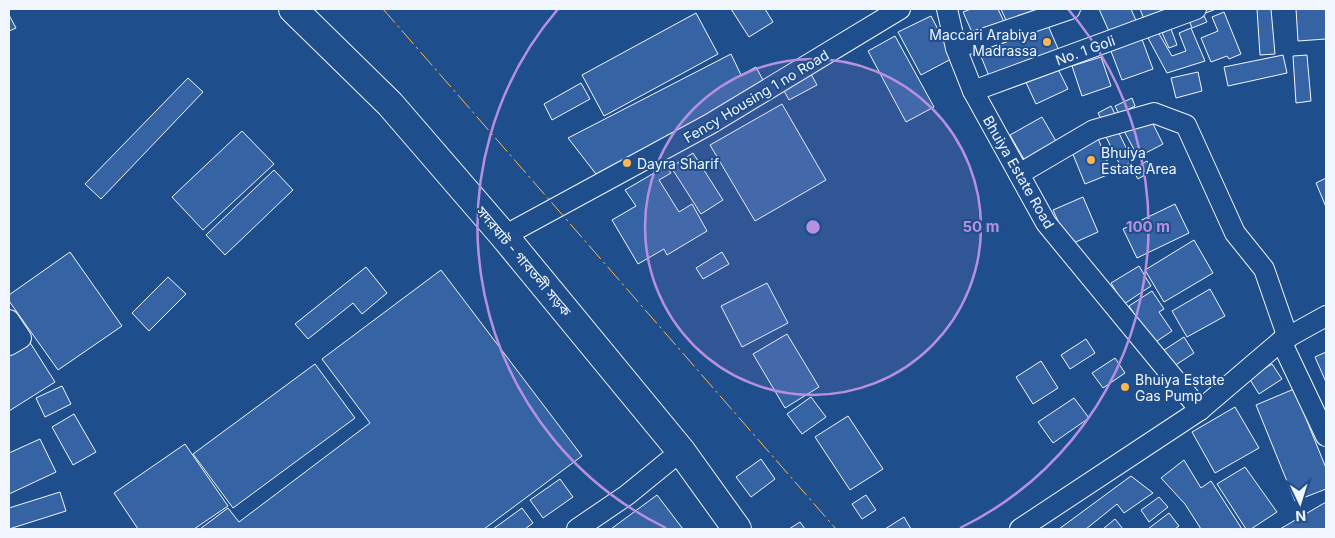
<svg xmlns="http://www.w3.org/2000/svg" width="1335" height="538" font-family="Inter,'Noto Sans Bengali',sans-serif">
<rect width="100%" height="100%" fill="#1f4e8c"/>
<g fill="#3563a3" stroke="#f2f6ff">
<polygon points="731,9 765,9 773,22 749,37"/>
<polygon points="971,9 998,9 1006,26 975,39 963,12"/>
<polygon points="1001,9 1033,9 1036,15 1009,27"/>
<polygon points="1099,9 1131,9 1138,25 1111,36"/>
<polygon points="1140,9 1173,9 1145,22"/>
<polygon points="1202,9 1216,9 1203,14 1207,22 1192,28 1187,15"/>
<polygon points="1257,9 1271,9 1275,54 1260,55"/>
<polygon points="1296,9 1326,9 1326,39 1298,41"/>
<polygon points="1224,12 1241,54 1229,59 1227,56 1211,62 1201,38 1218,31 1212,17"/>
<polygon points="696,13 718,54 604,116 582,75"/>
<polygon points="9,15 16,28 9,31"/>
<polygon points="931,16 953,58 921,75 898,32"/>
<polygon points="1046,21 1060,53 991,81 978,49"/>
<polygon points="1191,28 1205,61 1167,73 1148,38 1158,32 1172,56 1186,51 1179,33"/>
<polygon points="1171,29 1177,45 1169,48 1162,33"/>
<polygon points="1140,34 1153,69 1122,80 1109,46"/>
<polygon points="895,36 934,107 906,122 868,51"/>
<polygon points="731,54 741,75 756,67 765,84 596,174 568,138"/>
<polygon points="1283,55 1287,73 1228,86 1224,67"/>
<polygon points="1307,55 1311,101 1296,103 1293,56"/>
<polygon points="1101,57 1111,86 1082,96 1072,66"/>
<polygon points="1055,63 1068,89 1036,104 1024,78"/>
<polygon points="1198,72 1202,91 1176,98 1171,78"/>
<polygon points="811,74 817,85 789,100 783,89"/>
<polygon points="188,78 203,92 101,199 85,184"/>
<polygon points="581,83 590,99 552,120 544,104"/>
<polygon points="1132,98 1135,106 1119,114 1115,106"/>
<polygon points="782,104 826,180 755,221 710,145"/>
<polygon points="1111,106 1116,116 1103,123 1098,113"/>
<polygon points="1149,116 1163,144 1138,157 1123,129"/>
<polygon points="1042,117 1057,143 1025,161 1010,135"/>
<polygon points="1117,129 1133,162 1121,167 1105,135"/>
<polygon points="242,131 274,164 203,230 172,197"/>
<polygon points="1097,136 1112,173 1085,184 1070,147"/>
<polygon points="693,153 723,200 701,214 671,167"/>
<polygon points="1147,161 1153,170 1138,179 1132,169"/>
<polygon points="666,166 671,173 659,180 679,212 692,204 707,231 667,255 664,249 638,264 612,220 636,206 625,190"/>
<polygon points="274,170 293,190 225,255 206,235"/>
<polygon points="1326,178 1326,207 1316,183"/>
<polygon points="1083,197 1098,232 1069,245 1053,210"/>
<polygon points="1175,204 1189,233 1137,258 1123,229"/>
<polygon points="1194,240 1213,273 1164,302 1145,270"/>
<polygon points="70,252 122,326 58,370 9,301 9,295"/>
<polygon points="722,252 729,264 703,279 696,268"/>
<polygon points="1139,266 1151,286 1124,304 1111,283"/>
<polygon points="366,267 387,293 362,314 353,303 308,339 295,324"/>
<polygon points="441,270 582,456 484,529 200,529 228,508 239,522 370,423 322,359"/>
<polygon points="168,277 186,294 149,331 132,313"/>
<polygon points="767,283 788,323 742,347 721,306"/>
<polygon points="1210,289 1225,316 1187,337 1172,311"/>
<polygon points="1152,291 1164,309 1159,312 1172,331 1154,343 1129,306"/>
<polygon points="787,334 819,387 785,408 753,354"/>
<polygon points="1184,337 1194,353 1171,368 1161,352"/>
<polygon points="1086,339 1095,353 1070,369 1061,355"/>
<polygon points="29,341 55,382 9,411 9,353"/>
<polygon points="1326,352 1326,382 1315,357"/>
<polygon points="1115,358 1125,373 1103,388 1092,373"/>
<polygon points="1041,361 1058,388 1033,404 1016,377"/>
<polygon points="315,364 355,418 233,508 193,454"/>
<polygon points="1272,364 1282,379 1259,394 1249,378"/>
<polygon points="62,386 71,404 45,417 36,398"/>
<polygon points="1294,389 1326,468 1326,489 1295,501 1256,405"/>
<polygon points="811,397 826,417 802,434 787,414"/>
<polygon points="1074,398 1089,418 1053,443 1038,422"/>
<polygon points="1235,407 1259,448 1215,473 1192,432"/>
<polygon points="74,414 96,452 73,465 52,427"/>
<polygon points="848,416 883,469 850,490 815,437"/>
<polygon points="40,439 56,472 9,494 9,453"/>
<polygon points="185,444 228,506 194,529 138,529 114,493"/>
<polygon points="761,459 775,479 751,497 736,477"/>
<polygon points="1184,460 1201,488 1211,481 1242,529 1201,529 1185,504 1161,478"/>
<polygon points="1245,467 1277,512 1251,529 1246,529 1217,484"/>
<polygon points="1131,476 1153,493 1124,513 1117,504 1086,529 1059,529"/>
<polygon points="560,479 573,497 543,518 530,500"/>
<polygon points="60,492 66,511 9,529 9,508"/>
<polygon points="657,495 683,529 611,529"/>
<polygon points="866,495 876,510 862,519 852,504"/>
<polygon points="1159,497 1168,507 1149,522 1141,510"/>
<polygon points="1326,502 1326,529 1280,529"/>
<polygon points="522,508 533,523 525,529 493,529"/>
<polygon points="1169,513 1179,526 1175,529 1148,529"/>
<polygon points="904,517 911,529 885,529"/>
<polygon points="1115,519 1123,529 1103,529"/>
<polygon points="800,522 805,529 789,529"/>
</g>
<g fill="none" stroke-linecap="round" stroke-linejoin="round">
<defs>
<g id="minor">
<polyline points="947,9 956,48 973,91 1046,223 1200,410"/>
<polyline points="956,48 1070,9"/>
<polyline points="973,91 1196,9"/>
<polyline points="1019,174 1094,130 1154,113 1186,125 1235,233 1264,269 1288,338"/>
<polyline points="504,236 710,124 900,9"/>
<polyline points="9,320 21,338 9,345"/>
<polyline points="1281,341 1326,436"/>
<polyline points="577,529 627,495 681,451"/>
<polyline points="1020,529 1200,410 1281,341 1326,316"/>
</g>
<polyline id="trunk" points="293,9 390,104 504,236 681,451 737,529"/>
</defs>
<use href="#minor" stroke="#f2f6ff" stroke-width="22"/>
<use href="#trunk" stroke="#f2f6ff" stroke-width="30"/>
<use href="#minor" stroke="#1f4e8c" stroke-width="20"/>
<use href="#trunk" stroke="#1f4e8c" stroke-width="28"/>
<polyline stroke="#ffb74d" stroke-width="1" stroke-dasharray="18 4 2.5 4" stroke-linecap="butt" points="383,9 836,529"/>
</g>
<circle cx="813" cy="227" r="168" fill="#b691df" fill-opacity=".12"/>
<g fill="none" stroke="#b691df" stroke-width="2.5">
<circle cx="813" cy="227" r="168"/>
<path d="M666 528A335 335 0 0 1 558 9M1068 9A335 335 0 0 1 960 528"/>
</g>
<g fill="#ffb74d" stroke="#1f4e8c" stroke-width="2">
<circle cx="1047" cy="42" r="5"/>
<circle cx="1091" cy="160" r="5"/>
<circle cx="627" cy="163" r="5"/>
<circle cx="1125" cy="387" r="5"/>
</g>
<g text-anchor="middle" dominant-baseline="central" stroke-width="4" stroke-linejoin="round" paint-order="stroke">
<g font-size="14" fill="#f2f6ff" stroke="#1f4e8c" text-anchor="start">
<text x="1037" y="34" text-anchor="end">Maccari Arabiya<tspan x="1037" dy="16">Madrassa</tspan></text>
<text x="1101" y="152">Bhuiya<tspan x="1101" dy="16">Estate Area</tspan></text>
<text x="637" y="163">Dayra Sharif</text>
<text x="1135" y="379">Bhuiya Estate<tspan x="1135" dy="16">Gas Pump</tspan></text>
</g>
<g font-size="14" fill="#f2f6ff" stroke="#1f4e8c">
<text transform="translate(1085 50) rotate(-20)">No. 1 Goli</text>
<text transform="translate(756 96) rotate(-31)">Fency Housing 1 no Road</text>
<text transform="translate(1019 172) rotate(60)">Bhuiya Estate Road</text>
<text transform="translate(524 261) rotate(50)">সদরঘাট - গাবতলী সড়ক</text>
</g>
</g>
<circle cx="813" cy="227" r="8" fill="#b691df" stroke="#1f4e8c" stroke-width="2.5"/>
<g font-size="15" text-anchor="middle" font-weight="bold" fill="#b691df" stroke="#1f4e8c" stroke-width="4" stroke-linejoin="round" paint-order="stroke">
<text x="981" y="232">50 m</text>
<text x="1148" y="232">100 m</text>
</g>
<rect width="1335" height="538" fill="none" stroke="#f2f6ff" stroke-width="20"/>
<g transform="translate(1300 503) rotate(176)" stroke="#1f4e8c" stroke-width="4" paint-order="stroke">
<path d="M0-4L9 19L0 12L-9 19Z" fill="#f2f6ff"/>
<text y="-8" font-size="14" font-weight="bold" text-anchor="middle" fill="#f2f6ff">N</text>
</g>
</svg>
